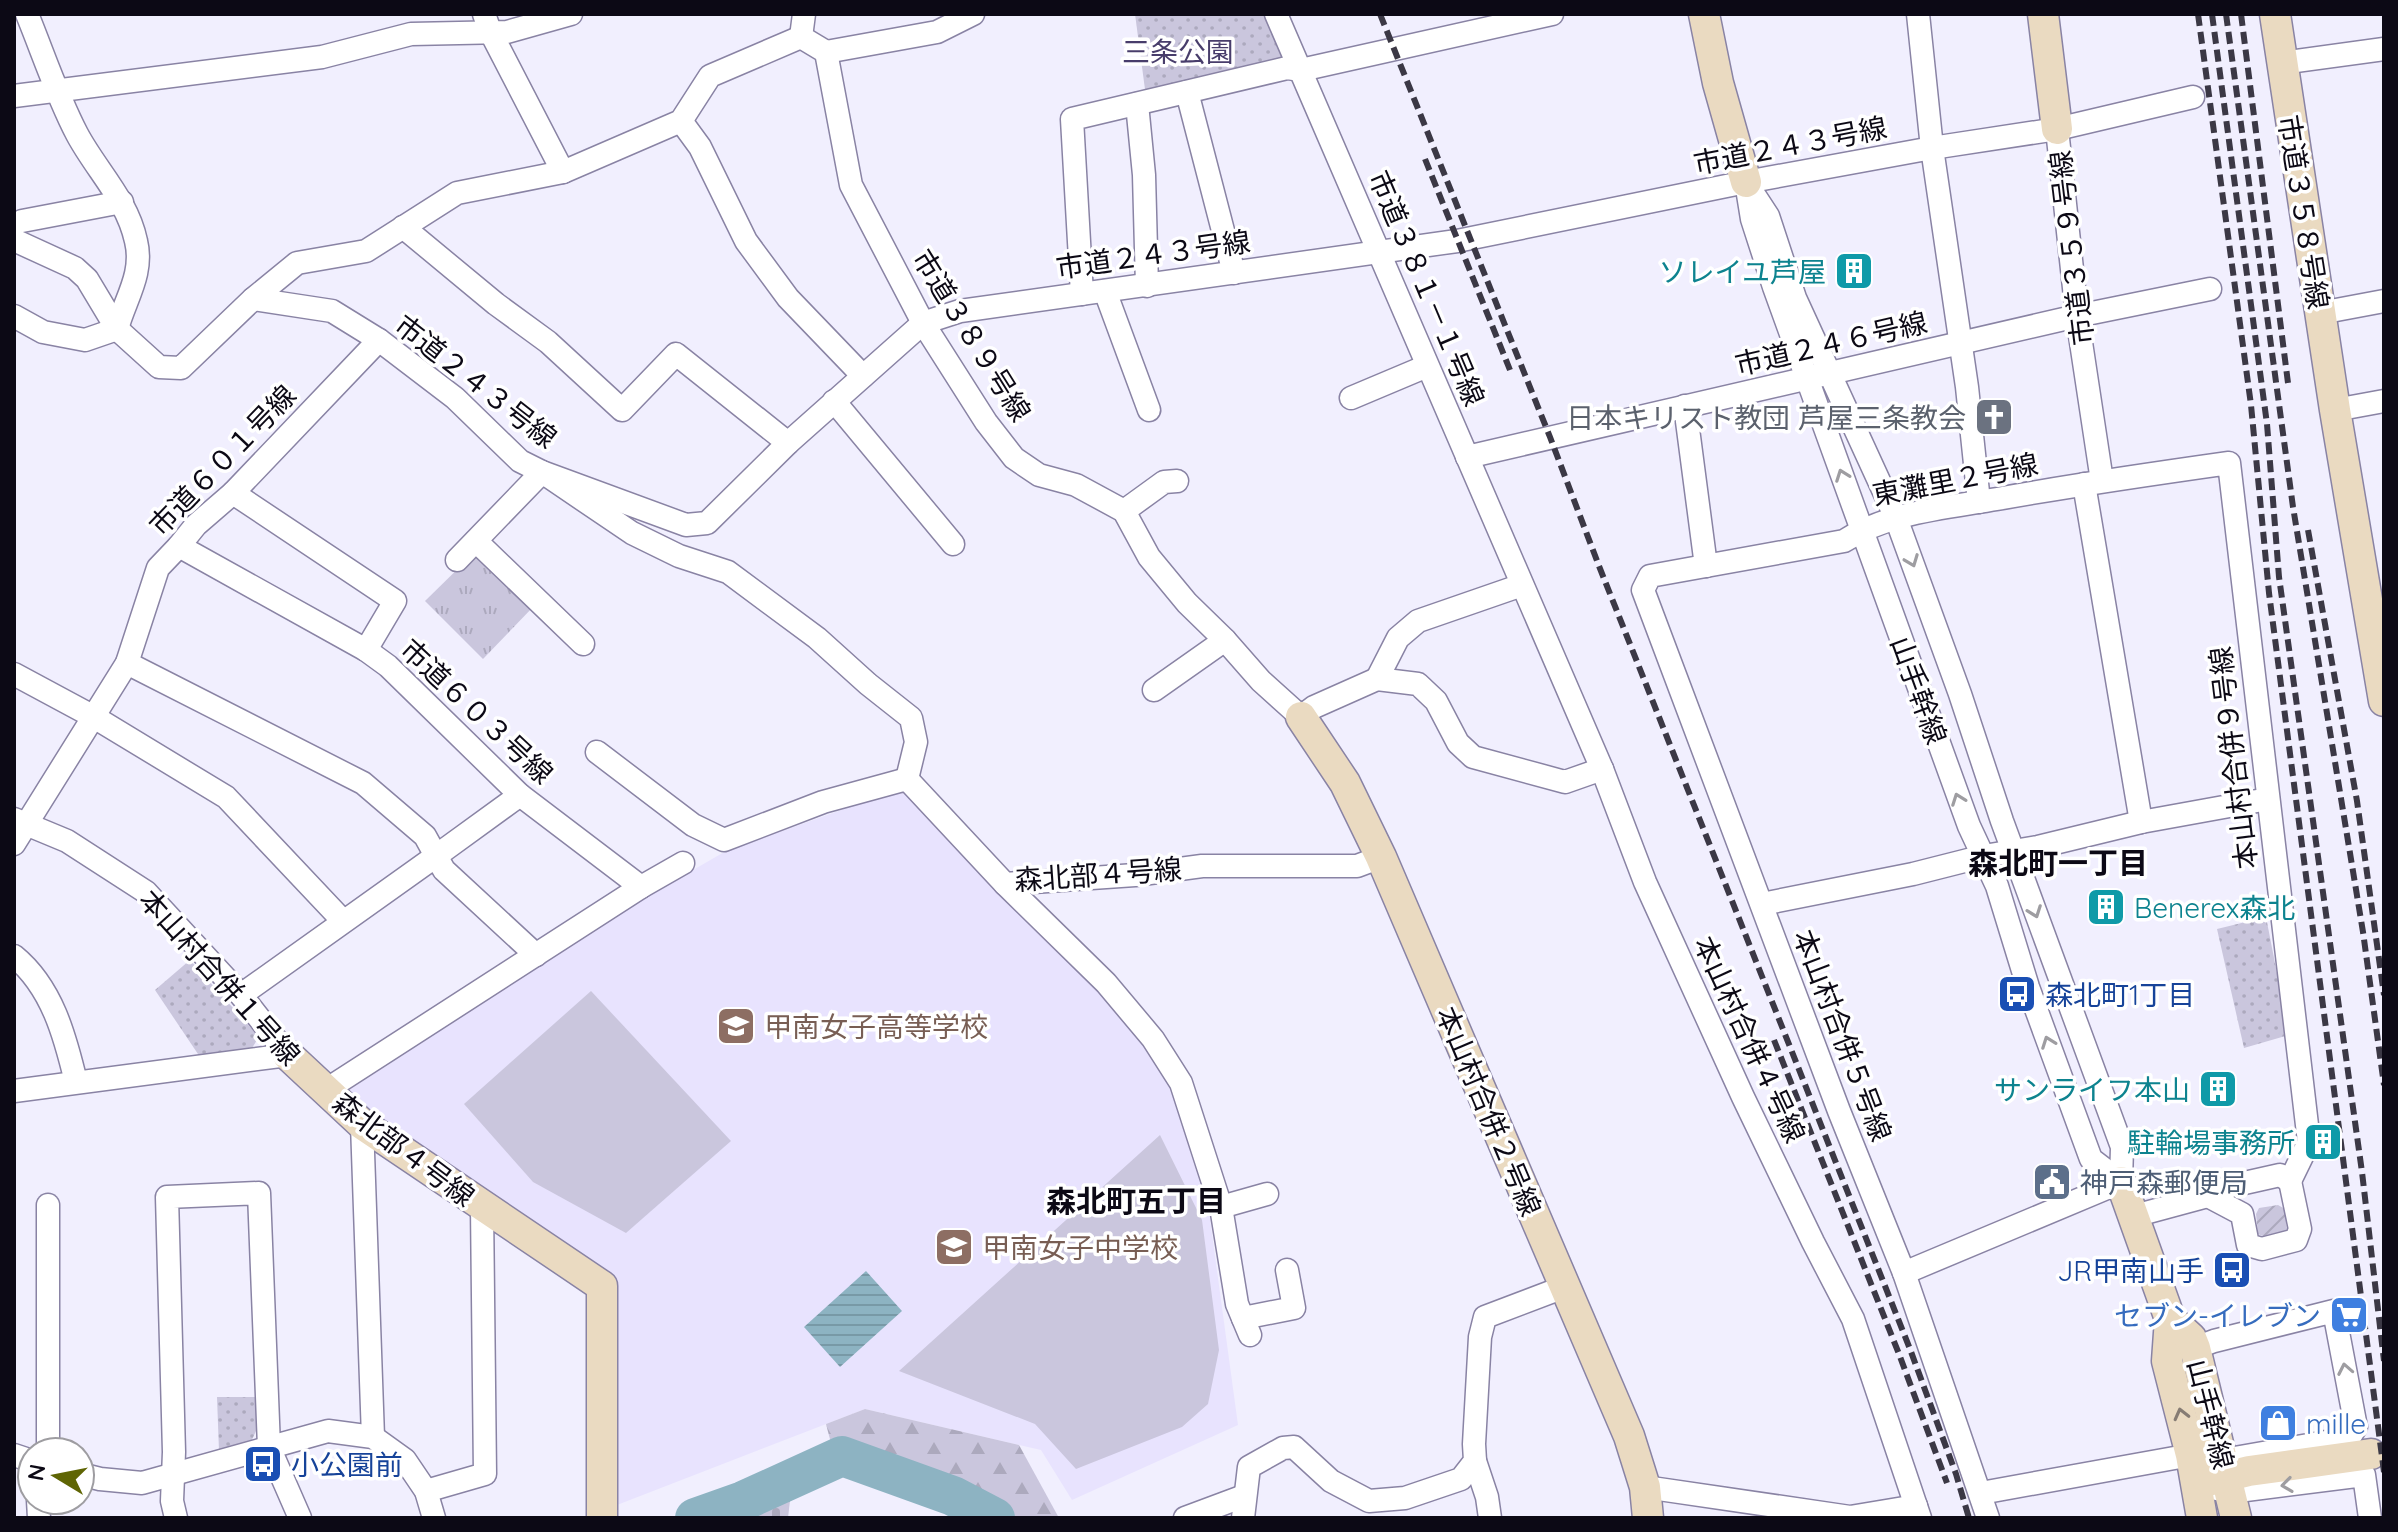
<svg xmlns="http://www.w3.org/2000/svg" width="2398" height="1532" font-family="Quicksand,'Noto Sans JP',sans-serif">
<defs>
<pattern id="grass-tufts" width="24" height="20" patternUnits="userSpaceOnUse" patternTransform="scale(2)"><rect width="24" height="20" fill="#cac6dd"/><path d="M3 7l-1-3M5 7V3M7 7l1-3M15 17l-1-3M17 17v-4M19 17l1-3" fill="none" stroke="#aca9bd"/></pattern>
<pattern id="forest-firs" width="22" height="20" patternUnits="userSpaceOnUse" patternTransform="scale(2)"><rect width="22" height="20" fill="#cac6dd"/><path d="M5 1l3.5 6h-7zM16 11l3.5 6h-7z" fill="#aca9bd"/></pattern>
<pattern id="cemetery-stones" width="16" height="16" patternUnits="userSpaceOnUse" patternTransform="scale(2)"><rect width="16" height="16" fill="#cac6dd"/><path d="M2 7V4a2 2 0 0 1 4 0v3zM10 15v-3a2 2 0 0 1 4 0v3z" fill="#aca9bd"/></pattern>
<pattern id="park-dots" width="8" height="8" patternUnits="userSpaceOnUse" patternTransform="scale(2)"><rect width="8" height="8" fill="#cac6dd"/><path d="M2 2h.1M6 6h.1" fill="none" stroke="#aca9bd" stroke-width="1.8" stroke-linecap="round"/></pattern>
<pattern id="garden-furrows" width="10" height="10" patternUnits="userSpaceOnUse" patternTransform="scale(2)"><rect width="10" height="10" fill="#cac6dd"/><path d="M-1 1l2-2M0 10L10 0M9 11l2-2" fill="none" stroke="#aca9bd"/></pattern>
<pattern id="water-rules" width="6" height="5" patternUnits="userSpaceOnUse" patternTransform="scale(2)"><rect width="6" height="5" fill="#8db3c2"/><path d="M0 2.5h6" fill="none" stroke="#7899a6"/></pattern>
</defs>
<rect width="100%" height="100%" fill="#f1effe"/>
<polygon fill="#e8e3fe" points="903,788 1099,993 1145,1045 1170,1087 1209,1212 1238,1425 1072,1500 1041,1450 865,1409 617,1505 617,1287 383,1123 346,1092 648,896 726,851"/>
<polygon fill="url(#grass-tufts)" points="478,549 534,606 483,659 425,601"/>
<polygon fill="url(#forest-firs)" points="865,1409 1019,1445 1059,1518 978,1518 837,1466 826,1424"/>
<polygon fill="url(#cemetery-stones)" points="791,1492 788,1518 736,1518"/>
<g fill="url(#park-dots)">
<polygon points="1135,14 1266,14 1287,62 1146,97"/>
<polygon points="2266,917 2289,1035 2244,1048 2217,929"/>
<polygon points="190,960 259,1037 250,1051 200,1057 155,990"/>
<polygon points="217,1397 259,1397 261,1420 250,1444 219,1451"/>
</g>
<polygon fill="url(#garden-furrows)" points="2278,1205 2285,1209 2287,1229 2284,1234 2265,1237 2258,1234 2256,1214 2259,1208"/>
<g fill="#cac6dd">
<polygon points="591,991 731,1141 626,1233 533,1182 464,1104"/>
<polygon points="1160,1135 1202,1220 1219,1350 1208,1404 1182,1427 1076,1469 1035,1424 899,1371"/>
</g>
<polygon fill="url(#water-rules)" points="866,1271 902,1311 840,1367 804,1327"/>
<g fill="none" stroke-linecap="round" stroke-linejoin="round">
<polyline stroke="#8db3c2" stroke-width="40" points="695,1518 743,1501 842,1456 953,1496 995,1518"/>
<defs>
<g id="street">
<polyline points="484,14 490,31 563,172"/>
<polyline points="804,14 801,37 826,52 851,185 923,323 986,422 1014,458 1039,475 1076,485 1124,511 1149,557 1187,603 1225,640 1261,681 1301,717 1314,707 1377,679 1418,684 1436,701 1458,743 1473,757 1565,782 1602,769"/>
<polyline points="1276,14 1602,769 1645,882 1743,1097 1813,1242 1853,1319 1920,1518"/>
<polyline points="1918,14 1932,148 1967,387 1979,502"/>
<polyline points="826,52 937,32 973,14"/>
<polyline points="2281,63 2384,49"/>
<polyline points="1187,92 1234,273"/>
<polyline points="14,96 322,57 411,34 507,32 571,14"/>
<polyline points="1137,104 1144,175 1147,286"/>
<polyline points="681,121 700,147 746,241 788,298 863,376"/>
<polyline points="2057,129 2077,316 2102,481"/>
<polyline points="1746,182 1752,219 1774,287 1969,826 1997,886 2028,987 2091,1159 2121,1182"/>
<polyline points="1751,190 1768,216 1795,298 1896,518 1960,694 2002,821 2122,1147 2121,1182"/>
<polyline points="22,221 122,202"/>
<polyline points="403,227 496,304 548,342 622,410 676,354 788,443"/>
<polyline points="14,240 75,268 87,279 117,329 159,367 181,368 253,299 297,263 366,251 457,193 563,172 681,121 710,76 801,37"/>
<polyline points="1105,291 1149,410"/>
<polyline points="1082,294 1072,119 1287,68 1301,70 1552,14"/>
<polyline points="253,299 332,311 379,340 455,398 520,461 542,472 686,525 707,523 788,443 923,323 960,311 1457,241 1746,182 1932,148 2057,129 2193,97"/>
<polyline points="2320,313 2384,301"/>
<path d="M14,316l29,16 42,8 32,-11c8,-30 27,-55 19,-88 -9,-42 -40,-71 -59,-107 -20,-38 -34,-81 -50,-120"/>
<polyline points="1351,398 1427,366"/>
<polyline points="834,401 953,544"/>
<polyline points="1685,406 1706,566"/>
<polyline points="2335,410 2384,401"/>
<polyline points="1467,457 2077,316 2210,289"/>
<polyline points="2084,484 2141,822"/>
<polyline points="233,493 395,601 366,650"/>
<polyline points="1124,511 1164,482 1177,481"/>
<polyline points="476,541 583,644"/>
<polyline points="179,546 366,650 388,666 520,795 641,887"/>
<polyline points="457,560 542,472 632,533 679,556 728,572 817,638 868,684 911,718 916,742 907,779"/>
<polyline points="127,663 363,783 425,836 436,856 520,795"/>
<polyline points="14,674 94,717 226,797 343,921"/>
<polyline points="1377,679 1398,638 1418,621 1522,585"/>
<polyline points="1154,690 1225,640"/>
<polyline points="597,752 693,825 724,840 823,802 907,779 1005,884 1135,875 1202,866 1357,866 1381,857"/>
<polyline points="14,819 67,841 146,892 241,995 288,1055 14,1091"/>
<polyline points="14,844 127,663 158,568 179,546 196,525 233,493 379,340"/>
<polyline points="1005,884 1106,983 1153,1039 1181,1083 1221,1207 1237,1304 1250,1335"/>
<polyline points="1762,904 1913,874 1984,856 2038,847 2141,822 2268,799"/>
<path d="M14,956c38,31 51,80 62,126"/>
<polyline points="241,995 436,856 444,870 536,955"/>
<polyline points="326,1090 641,887 683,863"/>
<polyline points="362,1124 373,1437"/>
<polyline points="2208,1196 2242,1214 2248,1245 2262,1249 2296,1240 2300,1229 2290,1181"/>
<polyline points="48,1205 48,1452"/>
<polyline points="1221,1207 1267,1194"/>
<polyline points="2134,1216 2208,1196 2231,1186 2280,1175 2290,1181"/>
<polyline points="1904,1273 2121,1182"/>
<polyline points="1243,1318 1294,1308 1287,1270"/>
<polyline points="2195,1348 2214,1341 2334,1311 2356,1427 2349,1438 2223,1460 2213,1469"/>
<polyline points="14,1455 32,1461"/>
<polyline points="1475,1461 1487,1497 1490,1518"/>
<polyline points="80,1474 100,1479 142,1483 328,1431 373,1437 405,1460 426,1491 434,1518"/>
<polyline points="1645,1487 1850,1517 1916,1506"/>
<polyline points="2217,1489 2230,1492 2364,1475 2370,1518"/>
<polyline points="426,1491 485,1474 482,1207"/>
<polyline points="1981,1493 2191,1455"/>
<polyline points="38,1500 39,1518"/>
<polyline points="176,1518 172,1501 174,1452 167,1197 259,1193 269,1447 300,1518"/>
<polyline points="1185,1518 1244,1496"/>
<polyline points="1243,1518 1249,1467 1283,1448 1294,1447 1331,1481 1369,1501 1405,1498 1461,1479 1475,1461 1474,1444 1480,1337 1485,1317 1564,1287"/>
<path d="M1988,1518l-84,-245 -65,-162 -196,-521 7,-14 194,-35c45,-29 101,-33 153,-42 77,-14 154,-25 232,-36l80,679 -19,39"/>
</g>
<g id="secondary">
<polyline points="1704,14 1718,83 1746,182"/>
<polyline points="2043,14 2057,129"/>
<polyline points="2275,14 2335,410 2384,701"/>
<polyline points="1301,717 1345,783 1381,857 1629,1436 1645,1487 1648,1518"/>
<polyline points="288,1055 362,1124 602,1286 602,1518"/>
<polyline points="2121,1182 2170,1319 2167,1361 2191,1455 2202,1518"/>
<polyline points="2170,1319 2191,1338 2195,1348 2236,1518"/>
<polyline points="2208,1481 2249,1471 2371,1454"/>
</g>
</defs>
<use href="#street" stroke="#8983a4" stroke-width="25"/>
<use href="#secondary" stroke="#8983a4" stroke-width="33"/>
<use href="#street" stroke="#fff" stroke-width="22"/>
<use href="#secondary" stroke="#eadac1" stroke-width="30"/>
<g stroke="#3b3845" stroke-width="6" stroke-dasharray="12 6" stroke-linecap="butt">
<polyline points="1380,14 1550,437 1599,566 1910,1349 1956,1474 1969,1518"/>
<polyline points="2198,14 2251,405 2269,593 2384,1472"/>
<polyline points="2212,14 2267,424 2279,577 2362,1172 2384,1361"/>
<polyline points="2226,14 2293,507 2363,932 2384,1085"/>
<polyline points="2241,14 2288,383"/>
<polyline points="1425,159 1510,370"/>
<polyline points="2308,530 2357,801 2384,995"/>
<polyline points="1774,1040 1899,1354 1947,1483"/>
</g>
</g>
<defs><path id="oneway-chevron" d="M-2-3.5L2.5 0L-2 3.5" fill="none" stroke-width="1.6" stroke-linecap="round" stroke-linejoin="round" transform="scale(2)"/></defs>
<g stroke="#9e9da1">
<use href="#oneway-chevron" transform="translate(1842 475) rotate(-110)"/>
<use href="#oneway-chevron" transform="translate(1912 561) rotate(69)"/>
<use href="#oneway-chevron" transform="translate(1958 799) rotate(-110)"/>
<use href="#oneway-chevron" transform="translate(2035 912) rotate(70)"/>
<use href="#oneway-chevron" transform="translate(2048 1042) rotate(-110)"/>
<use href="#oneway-chevron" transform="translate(2345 1369) rotate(-101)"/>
<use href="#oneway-chevron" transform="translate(2287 1485) rotate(172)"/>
</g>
<use stroke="#867c74" href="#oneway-chevron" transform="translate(2181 1414) rotate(-104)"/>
<defs>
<symbol id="building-square" viewBox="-11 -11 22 22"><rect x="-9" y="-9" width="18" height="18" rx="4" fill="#0f9aa8" stroke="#fff"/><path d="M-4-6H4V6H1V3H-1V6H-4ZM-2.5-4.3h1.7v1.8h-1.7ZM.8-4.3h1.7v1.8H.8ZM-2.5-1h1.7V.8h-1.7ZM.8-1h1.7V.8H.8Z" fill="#fff"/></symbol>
<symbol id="church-square" viewBox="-11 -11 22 22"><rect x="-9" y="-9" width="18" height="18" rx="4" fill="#6b7280" stroke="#fff"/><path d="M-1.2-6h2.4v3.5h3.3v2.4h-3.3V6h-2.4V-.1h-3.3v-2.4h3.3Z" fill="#fff"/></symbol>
<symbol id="bus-square" viewBox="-11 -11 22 22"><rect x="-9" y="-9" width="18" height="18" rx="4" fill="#1a4fb4" stroke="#fff"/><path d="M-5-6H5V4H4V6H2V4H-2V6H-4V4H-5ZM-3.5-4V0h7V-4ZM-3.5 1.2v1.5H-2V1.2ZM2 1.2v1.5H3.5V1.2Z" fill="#fff"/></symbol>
<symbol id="school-square" viewBox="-11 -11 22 22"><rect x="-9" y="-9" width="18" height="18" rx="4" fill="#8d6e63" stroke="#fff"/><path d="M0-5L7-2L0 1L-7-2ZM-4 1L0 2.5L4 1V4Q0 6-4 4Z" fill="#fff"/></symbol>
<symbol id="civic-square" viewBox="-11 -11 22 22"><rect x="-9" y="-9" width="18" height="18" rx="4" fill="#5c6f8a" stroke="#fff"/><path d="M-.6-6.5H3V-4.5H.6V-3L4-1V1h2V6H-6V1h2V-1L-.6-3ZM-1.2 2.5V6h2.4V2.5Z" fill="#fff"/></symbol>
<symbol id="supermarket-square" viewBox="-11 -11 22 22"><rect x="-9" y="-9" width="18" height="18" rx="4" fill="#3f7fe0" stroke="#fff"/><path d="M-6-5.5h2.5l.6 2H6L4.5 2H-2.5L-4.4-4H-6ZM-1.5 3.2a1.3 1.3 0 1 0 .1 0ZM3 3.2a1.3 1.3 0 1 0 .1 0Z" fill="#fff"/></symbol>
<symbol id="shop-square" viewBox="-11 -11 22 22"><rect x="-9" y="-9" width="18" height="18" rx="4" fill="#3f7fe0" stroke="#fff"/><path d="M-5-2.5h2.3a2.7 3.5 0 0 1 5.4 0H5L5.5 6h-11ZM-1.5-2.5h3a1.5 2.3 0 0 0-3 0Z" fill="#fff"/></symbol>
</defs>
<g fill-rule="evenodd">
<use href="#building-square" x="1832" y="249" width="44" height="44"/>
<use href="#church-square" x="1972" y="395" width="44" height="44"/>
<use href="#building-square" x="2084" y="885" width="44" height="44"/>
<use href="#bus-square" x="1995" y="972" width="44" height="44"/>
<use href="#school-square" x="714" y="1004" width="44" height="44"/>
<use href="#building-square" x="2196" y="1067" width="44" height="44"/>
<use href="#building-square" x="2301" y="1120" width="44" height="44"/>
<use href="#civic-square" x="2030" y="1160" width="44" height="44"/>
<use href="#school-square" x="932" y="1225" width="44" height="44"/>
<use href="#bus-square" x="2210" y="1248" width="44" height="44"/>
<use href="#supermarket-square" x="2327" y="1293" width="44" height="44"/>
<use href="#shop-square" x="2256" y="1401" width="44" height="44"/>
<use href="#bus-square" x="241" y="1442" width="44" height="44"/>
</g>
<g text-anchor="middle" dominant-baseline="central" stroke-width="7" stroke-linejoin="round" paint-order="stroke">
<g font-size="28" fill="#483d6b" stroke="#fff">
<text x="1178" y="51">三条公園</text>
</g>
<g font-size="28" fill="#0c0915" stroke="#fff">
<text transform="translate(1790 145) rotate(-11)">市道２４３号線</text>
<text transform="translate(2304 212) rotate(81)">市道３５８号線</text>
<text transform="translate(2071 248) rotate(-97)">市道３５９号線</text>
<text transform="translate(1153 254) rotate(-8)">市道２４３号線</text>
<text transform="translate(1427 288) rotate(67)">市道３８１－１号線</text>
<text transform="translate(972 335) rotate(58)">市道３８９号線</text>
<text transform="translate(1831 343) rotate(-13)">市道２４６号線</text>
<text transform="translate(476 381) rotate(38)">市道２４３号線</text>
<text transform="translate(222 460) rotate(-46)">市道６０１号線</text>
<text transform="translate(1955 479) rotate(-11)">東灘里２号線</text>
<text transform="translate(1919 690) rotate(70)">山手幹線</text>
<text transform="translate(477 711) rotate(43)">市道６０３号線</text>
<text transform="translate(2233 758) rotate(-97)">本山村合併９号線</text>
<text transform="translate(1098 874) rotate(-4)">森北部４号線</text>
<text transform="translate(220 977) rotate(48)">本山村合併１号線</text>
<text transform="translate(1843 1035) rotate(69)">本山村合併５号線</text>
<text transform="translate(1750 1039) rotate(65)">本山村合併４号線</text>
<text transform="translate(1489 1111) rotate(67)">本山村合併２号線</text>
<text transform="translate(404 1149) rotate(37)">森北部４号線</text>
<text transform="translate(2211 1414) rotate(76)">山手幹線</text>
</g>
<g font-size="28" fill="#0d838f" stroke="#fff" text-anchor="end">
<text x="1826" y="271">ソレイユ芦屋</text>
<text x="2134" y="907" text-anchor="start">Benerex森北</text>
<text x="2190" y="1089">サンライフ本山</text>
<text x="2295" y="1142">駐輪場事務所</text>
</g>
<g font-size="28" fill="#5b616d" stroke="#fff" text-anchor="end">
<text x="1966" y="417">日本キリスト教団 芦屋三条教会</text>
</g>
<g font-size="28" fill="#164399" stroke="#fff" text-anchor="start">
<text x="2045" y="994">森北町1丁目</text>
<text x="2204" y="1270" text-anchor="end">JR甲南山手</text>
<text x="291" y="1464">小公園前</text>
</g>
<g font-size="28" fill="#785e54" stroke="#fff" text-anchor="start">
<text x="764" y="1026">甲南女子高等学校</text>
<text x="982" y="1247">甲南女子中学校</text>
</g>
<g font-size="28" fill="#4e5e75" stroke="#fff" text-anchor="start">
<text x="2080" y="1182">神戸森郵便局</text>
</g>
<g font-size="28" fill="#366cbe" stroke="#fff" text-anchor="end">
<text x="2321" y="1315">セブン-イレブン</text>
<text x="2306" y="1423" text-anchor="start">mille</text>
</g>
<g font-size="30" font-weight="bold" fill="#0c0915" stroke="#fff">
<text x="2058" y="863">森北町一丁目</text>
<text x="1136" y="1201">森北町五丁目</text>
</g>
</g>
<rect width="2398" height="1532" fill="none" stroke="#0c0915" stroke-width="32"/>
<g transform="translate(56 1476) rotate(280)"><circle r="38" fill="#ffffff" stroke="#9e9da1" stroke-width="2"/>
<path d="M0-6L14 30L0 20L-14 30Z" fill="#5f6504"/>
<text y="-12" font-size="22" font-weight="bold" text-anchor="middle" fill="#0c0915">N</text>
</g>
</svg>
